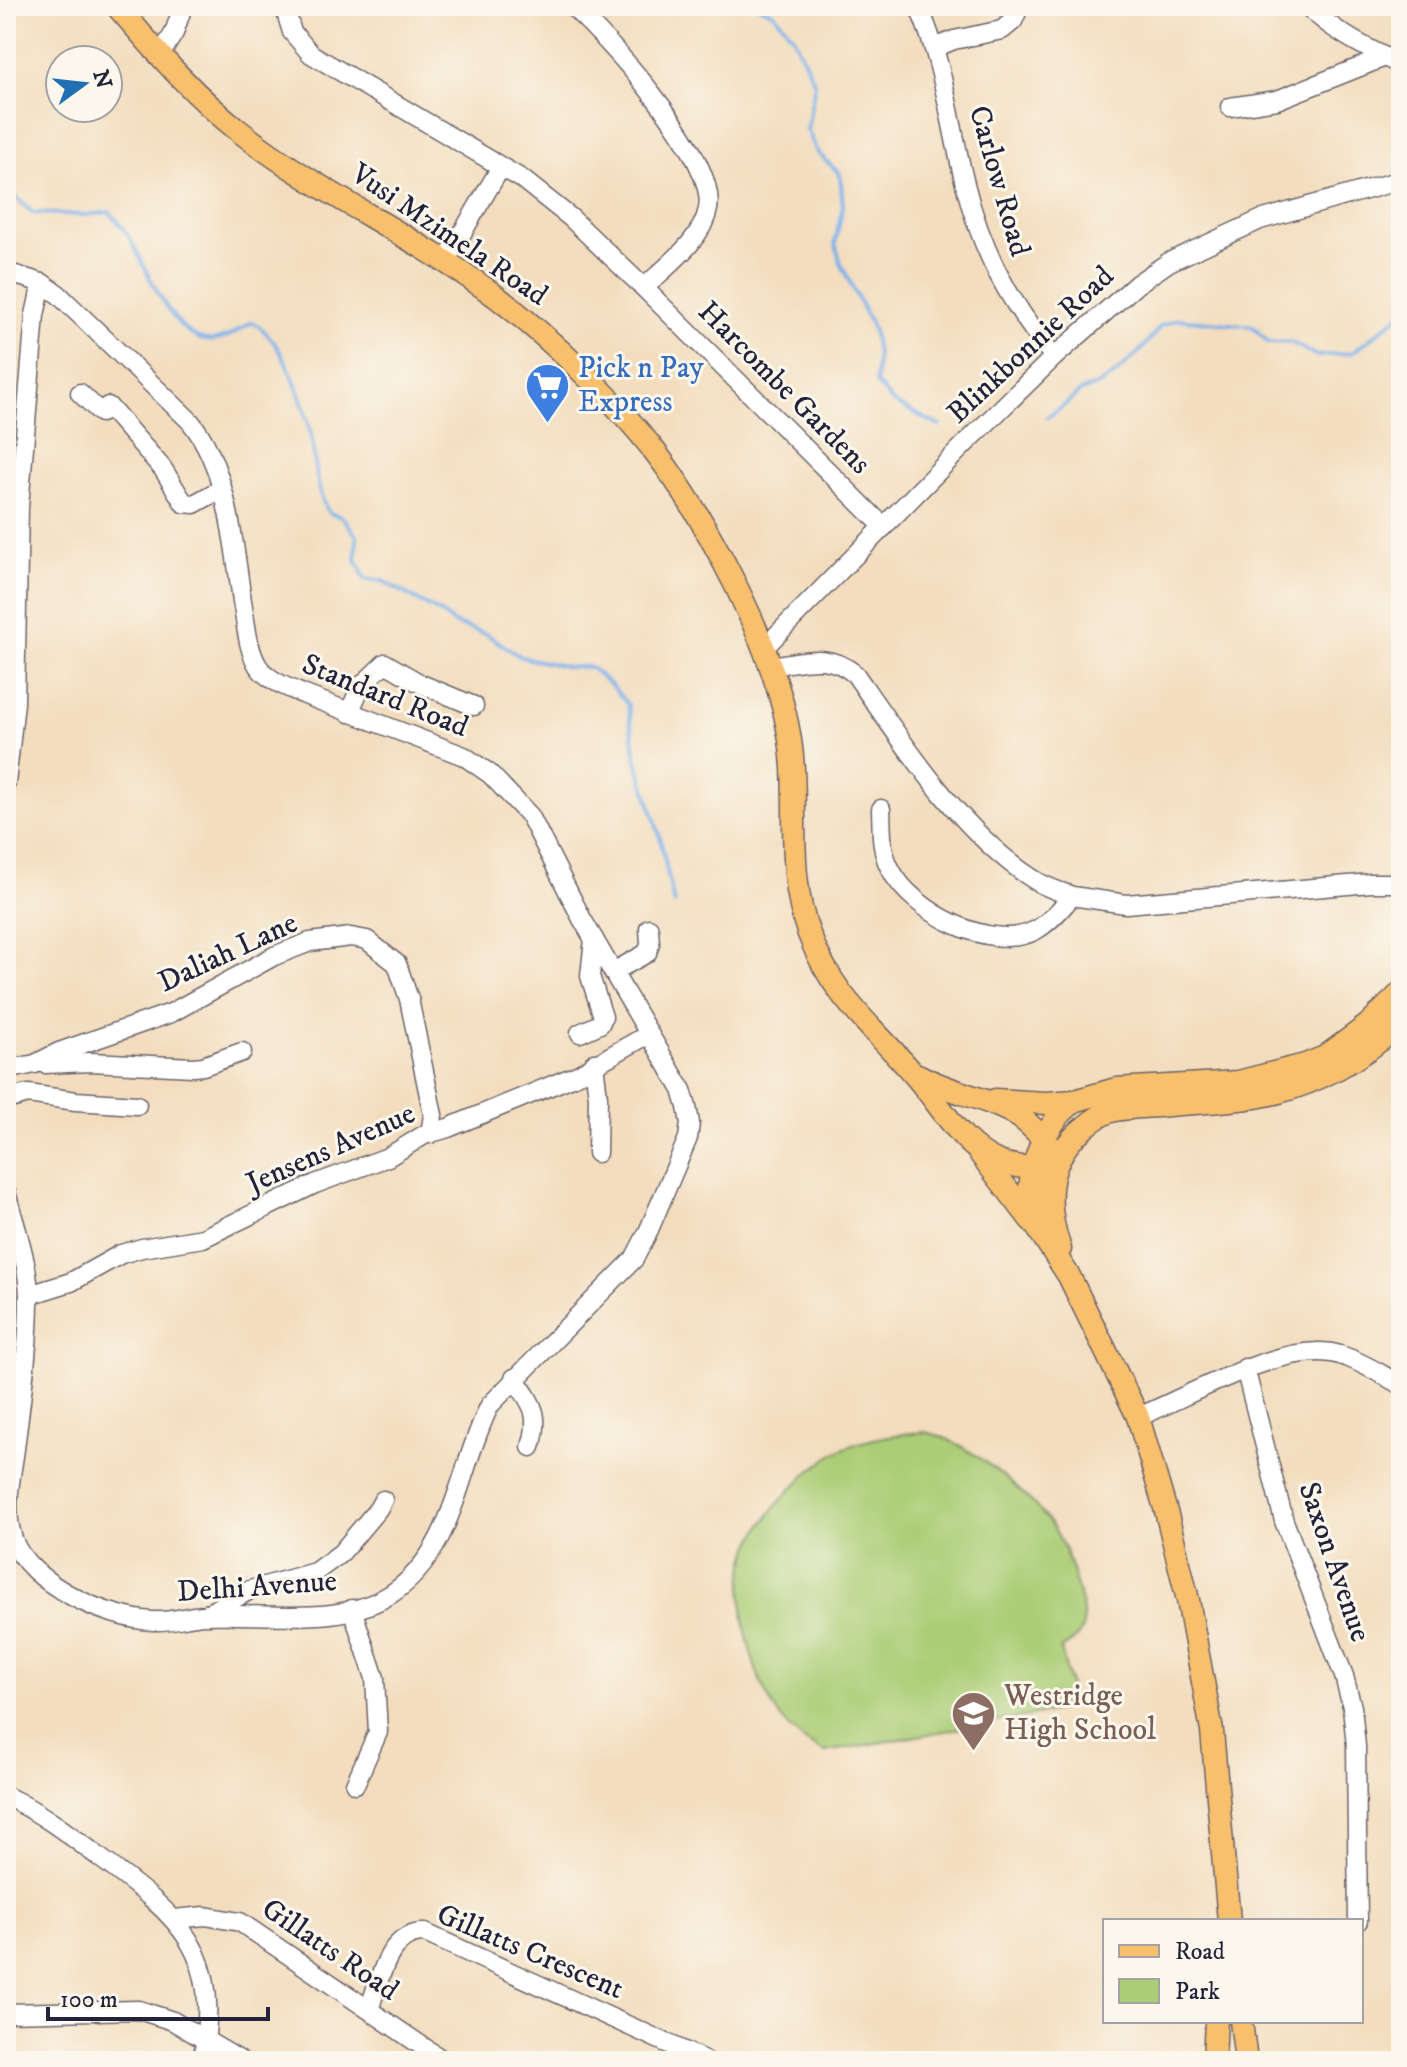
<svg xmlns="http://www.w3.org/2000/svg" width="1407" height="2067" font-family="'IM FELL DW Pica',serif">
<rect width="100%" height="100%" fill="#fbf7ec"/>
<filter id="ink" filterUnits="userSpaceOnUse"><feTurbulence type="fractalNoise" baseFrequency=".0125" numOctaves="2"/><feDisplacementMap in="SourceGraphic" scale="16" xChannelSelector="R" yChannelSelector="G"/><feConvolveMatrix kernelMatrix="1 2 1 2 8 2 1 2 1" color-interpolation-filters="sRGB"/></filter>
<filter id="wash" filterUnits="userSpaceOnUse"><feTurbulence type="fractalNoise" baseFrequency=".006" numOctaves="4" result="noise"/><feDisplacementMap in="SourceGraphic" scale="32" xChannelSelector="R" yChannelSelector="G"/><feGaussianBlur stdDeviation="1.8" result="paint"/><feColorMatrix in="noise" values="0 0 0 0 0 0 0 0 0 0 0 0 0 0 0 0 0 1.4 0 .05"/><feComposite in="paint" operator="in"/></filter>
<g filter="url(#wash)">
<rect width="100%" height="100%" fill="#f3ddbe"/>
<path fill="#abcd76" stroke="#667858" stroke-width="2" d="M924,1432c40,6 103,60 127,93 13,18 20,41 26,62 8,31 14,45 -16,62 3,21 21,49 -3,62l-232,41c-37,-14 -60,-50 -71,-86 -10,-30 -17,-70 -10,-102 8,-41 55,-89 90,-111 25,-14 61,-19 89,-21z"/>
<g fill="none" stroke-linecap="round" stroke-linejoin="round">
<g stroke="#7bb0e9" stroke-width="4">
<polyline points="757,6 774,13 794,38 815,84 807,129 817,152 840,174 843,206 835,243 841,264 873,329 877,354 876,383 893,402 940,426"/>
<path d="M6,189l27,24 53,2 24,-3c5,7 11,13 16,20 19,29 42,102 80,108 16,3 33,-10 46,-18 31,16 52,80 59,113 5,26 4,55 18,78l13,4 15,19 -1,23 9,20 18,2 61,34 9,8 33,11 35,23 47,10h22l21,18 17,20 8,53 24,79 14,67"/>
<polyline points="1047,417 1060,409 1081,391 1097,386 1115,374 1141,350 1161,326 1177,319 1252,326 1269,343 1290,342 1317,356 1352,353 1401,314"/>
</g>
</g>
</g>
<g filter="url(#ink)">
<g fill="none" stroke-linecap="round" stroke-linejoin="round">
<defs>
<g id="minor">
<polyline points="284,6 292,32 311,54 522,179 571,218 644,288 884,527"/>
<path d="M572,6c37,34 146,152 136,203 -6,32 -42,57 -64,79"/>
<path d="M918,6c26,56 32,119 47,178 17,69 45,119 89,173"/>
<path d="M1307,6c28,27 60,42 94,59"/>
<polyline points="934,48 954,40 1002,30 1013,21 1017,12"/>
<polyline points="159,57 174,33 183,6"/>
<polyline points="1230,107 1277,100 1385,57"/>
<polyline points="445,262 501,167"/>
<path d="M6,272l36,11 16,11 132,127c37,45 44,123 52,180 4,21 5,47 16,65 10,15 31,22 47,29l159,61 26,18 40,42 52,103 100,171 5,17 3,16 -2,15 -40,94 -14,27 -144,146c-32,63 -35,147 -99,189 -46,29 -103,21 -154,21 -14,0 -29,-1 -42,1 -14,2 -28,6 -42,5 -45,-2 -125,-37 -140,-82 -10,-30 -2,-60 2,-90 6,-50 14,-100 14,-151 0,-34 -14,-72 -23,-106"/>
<polyline points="80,393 101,413 108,406 163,469 184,503 194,504 221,489"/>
<polyline points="763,649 961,448 1054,357 1137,284 1169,262 1260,220 1401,180"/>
<path d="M769,666c34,-4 58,-15 86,8 49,71 109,163 183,208 10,6 23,10 34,14"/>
<polyline points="349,713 361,686 385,663 421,684 474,706"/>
<polyline points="6,783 15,703 19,507 35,315 42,283"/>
<path d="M881,809c1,21 -1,42 10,61 21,41 101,84 145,60 14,-8 26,-22 36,-34l54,8 245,-21h30"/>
<polyline points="613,972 647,953 650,944 649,928"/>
<polyline points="580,1033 600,1024 603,1017 590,976 594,939"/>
<polyline points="594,1063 598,1097 597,1153"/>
<polyline points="45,1064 91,1062 193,1067 203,1066 242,1052"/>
<polyline points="6,1070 35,1064 59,1052 171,1013 274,956 310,942 351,937 367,940 397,964 409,999 433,1115 430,1134"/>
<polyline points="6,1100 28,1094 76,1101 137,1105"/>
<polyline points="29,1295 71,1282 121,1254 142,1248 203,1238 315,1184 388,1157 424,1135 448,1128 577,1075 649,1034"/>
<polyline points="1245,1368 1284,1521 1344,1676 1352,1707 1356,1746 1358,1921"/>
<path d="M514,1378c19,27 27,36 17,69"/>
<path d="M1138,1417c50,-20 149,-79 202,-62 21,6 42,20 61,30"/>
<polyline points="352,1609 375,1678 378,1732 355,1784"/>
<polyline points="207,1614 250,1590 315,1572 341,1553 378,1509 383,1500"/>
<path d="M6,1796c34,16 64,39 93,61 82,61 124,95 103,204"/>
<polyline points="174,1919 205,1916 240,1922 444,2061"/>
<path d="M369,2009c11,-28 18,-77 56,-76l281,128"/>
<polyline points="6,2013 139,2010 173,2021 241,2061"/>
</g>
<g id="major">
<path d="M117,6c38,44 75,88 121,124 81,64 178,106 260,168 53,41 117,102 158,155 30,39 56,85 78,129 28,57 56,123 59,187 3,55 -4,113 16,165 25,66 65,93 108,144 25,29 46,70 82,84 17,6 37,6 55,8"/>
<path d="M918,1075c32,18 69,22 100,41 13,8 22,20 33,31"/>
<polyline points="995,1100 1046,1103 1074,1101"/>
<polyline points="981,1155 1031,1220"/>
<path d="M1060,1249c-15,-44 -15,-91 25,-122 7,-6 17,-13 26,-16 15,-4 33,-4 48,-5 39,-4 77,-4 116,-13 49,-12 89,-37 126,-70"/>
<polyline points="1229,1921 1212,1731 1188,1600 1167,1515 1138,1417 1069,1276 1035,1224 1029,1194 1033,1167 1043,1139 1058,1116 1074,1101 1116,1089 1238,1082 1305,1065 1325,1057 1368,1025 1401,993"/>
<polyline points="1241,2021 1246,2061"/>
<polyline points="1214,2061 1216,2021"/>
</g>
</defs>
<use href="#minor" stroke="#6b6369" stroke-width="21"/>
<use href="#major" stroke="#6b6369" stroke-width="25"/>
<use href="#minor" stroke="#fff" stroke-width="18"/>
<use href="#major" stroke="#f8bf6c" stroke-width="22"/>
</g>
</g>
<defs>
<symbol id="supermarket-pin" viewBox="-11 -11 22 30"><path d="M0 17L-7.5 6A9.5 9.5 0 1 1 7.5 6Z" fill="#3f7fe0" stroke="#fbf7ec"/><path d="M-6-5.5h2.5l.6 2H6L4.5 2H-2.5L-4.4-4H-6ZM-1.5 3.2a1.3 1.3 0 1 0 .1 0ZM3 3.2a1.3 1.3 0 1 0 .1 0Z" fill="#fff"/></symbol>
<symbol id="school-pin" viewBox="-11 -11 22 30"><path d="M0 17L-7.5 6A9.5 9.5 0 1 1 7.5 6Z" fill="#8d6e63" stroke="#fbf7ec"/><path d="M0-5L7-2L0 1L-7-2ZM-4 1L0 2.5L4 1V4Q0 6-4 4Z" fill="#fff"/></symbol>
</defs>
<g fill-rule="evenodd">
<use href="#supermarket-pin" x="522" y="360" width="51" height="69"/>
<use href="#school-pin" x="948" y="1688" width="51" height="69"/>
</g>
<g text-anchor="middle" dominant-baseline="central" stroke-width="6" stroke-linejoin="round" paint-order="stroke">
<g font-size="30" fill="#22223b" stroke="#fbf7ec">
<text transform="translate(999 181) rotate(74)">Carlow Road</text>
<text transform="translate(449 235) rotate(34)">Vusi Mzimela Road</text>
<text transform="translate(1031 345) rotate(-43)">Blinkbonnie Road</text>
<text transform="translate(784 388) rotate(45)">Harcombe Gardens</text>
<text transform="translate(385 696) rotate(22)">Standard Road</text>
<text transform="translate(228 953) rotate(-25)">Daliah Lane</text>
<text transform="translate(331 1149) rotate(-24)">Jensens Avenue</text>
<text transform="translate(1334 1562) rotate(71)">Saxon Avenue</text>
<text transform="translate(257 1587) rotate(-4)">Delhi Avenue</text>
<text transform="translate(330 1950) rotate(34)">Gillatts Road</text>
<text transform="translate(530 1952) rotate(23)">Gillatts Crescent</text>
</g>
<g font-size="30" fill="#366cbe" stroke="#fbf7ec" text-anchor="start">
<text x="578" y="368">Pick n Pay<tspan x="578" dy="34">Express</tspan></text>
</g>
<g font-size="30" fill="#785e54" stroke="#fbf7ec" text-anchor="start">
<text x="1004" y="1696">Westridge<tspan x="1004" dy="34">High School</tspan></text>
</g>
</g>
<rect width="1407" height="2067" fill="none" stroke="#fbf7ec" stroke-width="32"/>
<rect x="1103" y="1919" width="260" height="104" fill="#fbf7ec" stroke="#a4a2a5" stroke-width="2"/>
<rect x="1119" y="1945" width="40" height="12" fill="#f8bf6c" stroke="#a4a2a5" stroke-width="2"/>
<text x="1175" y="1959" font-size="24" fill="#22223b">Road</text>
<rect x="1119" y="1979" width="40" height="24" fill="#abcd76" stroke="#a4a2a5" stroke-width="2"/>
<text x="1175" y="1999" font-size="24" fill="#22223b">Park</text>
<g transform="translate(84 84) rotate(75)"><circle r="38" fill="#fbf7ec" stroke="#a4a2a5" stroke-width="2"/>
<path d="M0-6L14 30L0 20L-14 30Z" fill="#1f6fb2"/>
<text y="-12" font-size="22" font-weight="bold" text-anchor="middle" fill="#22223b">N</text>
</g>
<path d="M48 2007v12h220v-12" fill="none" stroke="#22223b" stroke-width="4"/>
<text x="60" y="2007" font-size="24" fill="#22223b" stroke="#fbf7ec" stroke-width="6" paint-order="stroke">100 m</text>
</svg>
